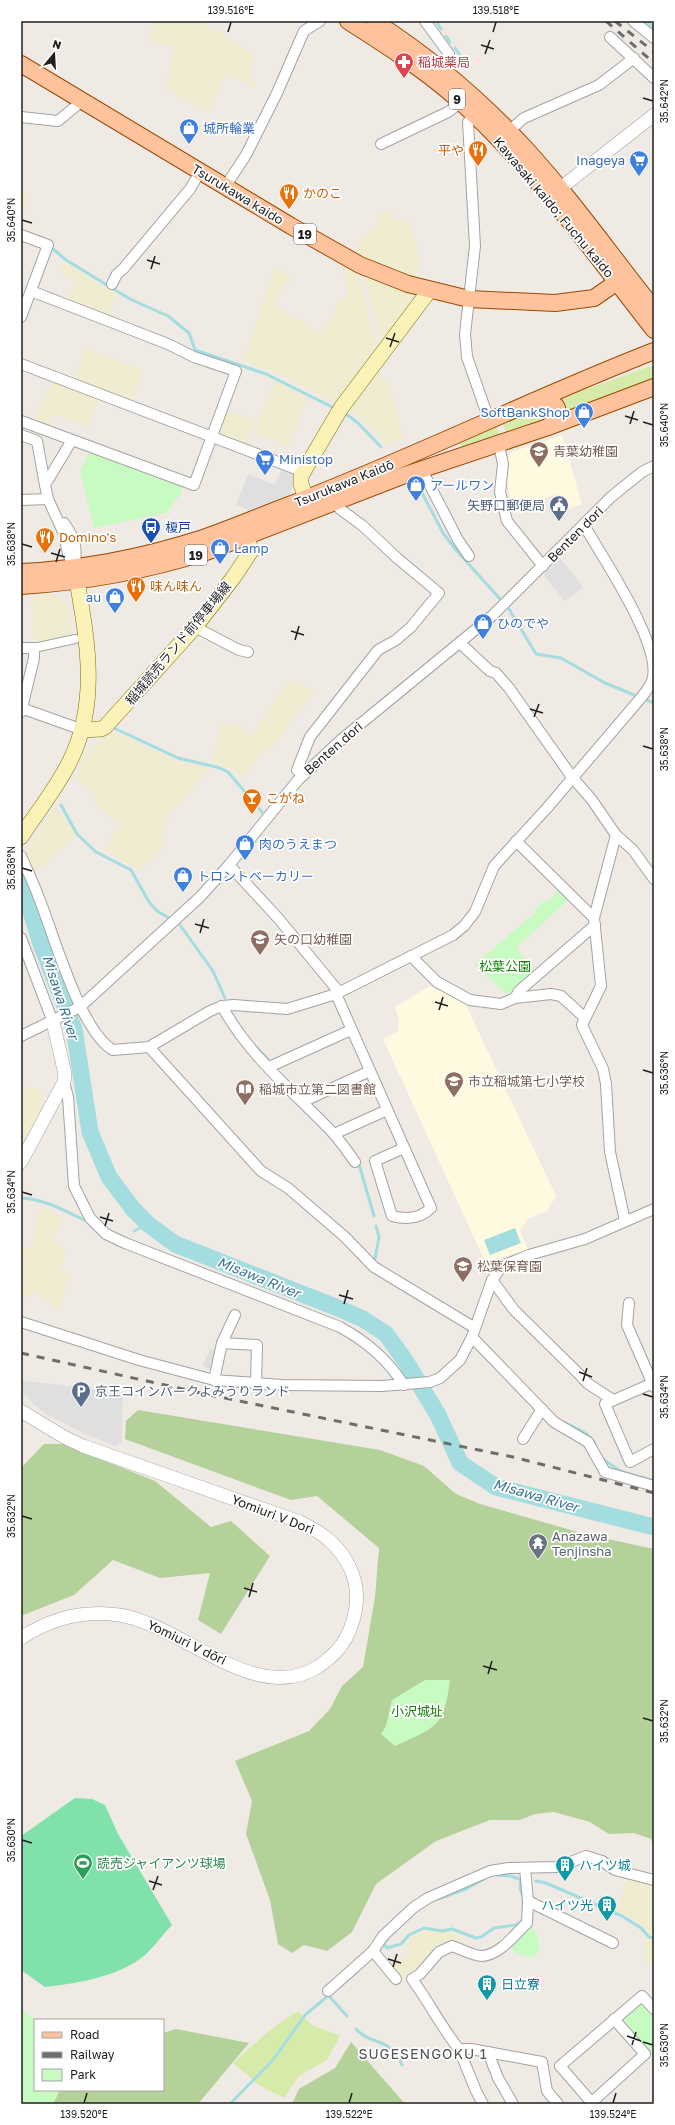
<svg xmlns="http://www.w3.org/2000/svg" width="675" height="2125" font-family="'Golos Text','Noto Sans JP',sans-serif">
<rect width="100%" height="100%" fill="#f0eae5"/>
<g fill="#fff9df">
<polygon points="562,435 582,504 565,510 557,494 536,501 524,512 514,513 506,478 507,457 512,452"/>
<polygon points="430,986 465,1003 556,1196 547,1211 528,1219 520,1230 528,1250 496,1259 488,1268 383,1039 398,1031 399,1020 395,1007"/>
</g>
<g fill="#efecd0">
<polygon points="154,21 202,21 255,56 251,62 249,73 256,83 254,87 225,73 210,112 203,110 165,88 171,69 173,46 148,41"/>
<polygon points="21,190 30,196 21,219"/>
<polygon points="394,211 396,221 407,219 416,242 419,260 416,280 357,256 355,253 361,239 371,233 379,224 377,213"/>
<polygon points="64,262 117,294 108,316 67,301 75,279 60,273"/>
<polygon points="341,263 357,272 378,350 338,405 272,371 243,361 274,268 293,278 285,284 275,303 277,309 306,323 320,334 334,314 336,302 348,294"/>
<polygon points="363,273 417,295 387,339 382,341"/>
<polygon points="86,348 143,370 132,401 74,379"/>
<polygon points="376,372 388,382 404,438 387,445 363,420 349,410"/>
<polygon points="52,381 99,399 88,427 55,414 49,426 34,420"/>
<polygon points="274,381 307,399 289,446 254,433"/>
<polygon points="227,410 255,420 246,444 222,435 220,432"/>
<polygon points="51,594 68,606 72,635 41,644 34,644 31,596"/>
<polygon points="289,681 316,690 268,752 265,750 242,778 230,768 213,762 221,723 237,725 251,735"/>
<polygon points="111,730 175,761 209,768 180,805 170,812 161,840 167,843 140,871 104,850 121,825 95,805 99,799 75,778 84,757"/>
<polygon points="55,807 76,835 35,873 25,853"/>
<polygon points="21,1087 40,1089 39,1092 45,1093 42,1110 21,1150"/>
<polygon points="40,1207 64,1217 52,1241 65,1249 61,1272 71,1275 59,1310 35,1292 21,1299 21,1246 31,1249"/>
<polygon points="629,1878 654,1883 654,1936 650,1935 642,1925 616,1910"/>
<polygon points="451,1929 461,1933 460,1942 452,1940 447,1942 432,1951 421,1967 403,1979 391,1965 410,1956 406,1945 412,1936 425,1930 440,1931"/>
<polygon points="648,1939 654,1939 654,1965 646,1961 644,1946"/>
</g>
<g fill="#d6ebaa">
<polygon points="654,366 654,381 563,412 556,398 596,386 647,367"/>
<polygon points="550,406 553,418 507,435 502,422 506,419"/>
<polygon points="495,424 501,438 462,447 459,444 459,442"/>
<polygon points="298,2011 312,2025 340,2036 327,2060 299,2076 284,2098 260,2086 233,2063 270,2030"/>
</g>
<g fill="#b4d199">
<polygon points="138,1410 380,1450 424,1466 456,1494 480,1504 585,1534 654,1549 654,1848 651,1839 634,1833 609,1834 590,1822 554,1812 535,1814 520,1820 490,1820 436,1841 376,1884 352,1932 327,1951 304,1945 292,1953 278,1944 270,1900 246,1834 252,1801 235,1761 309,1731 330,1709 342,1686 363,1667 375,1597 379,1548 317,1496 291,1500 125,1439 126,1421"/>
<polygon points="44,1444 63,1444 155,1481 211,1527 231,1521 270,1556 221,1634 198,1620 210,1573 160,1578 113,1560 74,1595 21,1616 21,1468"/>
<polygon points="21,2017 35,2090 163,2090 163,2033 176,2029 249,2043 198,2104 21,2104"/>
<polygon points="351,2042 405,2104 292,2104 299,2089 335,2068"/>
</g>
<g fill="#c8fbc1">
<polygon points="89,452 181,486 182,492 166,513 94,528 80,472"/>
<polygon points="559,890 568,900 516,948 535,970 507,995 475,964 536,912 534,910 545,900 547,902"/>
<path d="M425,1680h25c-6,48 -14,47 -55,66l-14,-12 5,-8 6,-26z"/>
<polygon points="531,1927 537,1935 540,1950 533,1958 515,1953 510,1945"/>
<polygon points="640,2002 654,2012 654,2055 650,2055 621,2022 622,2016"/>
<polygon points="21,2008 35,2021 35,2090 60,2090 53,2104 21,2104"/>
</g>
<path fill="#81e1aa" d="M75,1798l17,1 13,6 13,29 54,91c-9,9 -17,21 -27,30 -26,22 -67,28 -100,32l-24,-17v-134z"/>
<g fill="#dfdfdf">
<polygon points="282,468 294,473 296,477 290,494 249,510 236,505 248,474 275,485"/>
<polygon points="561,559 583,587 565,601 543,574"/>
<polygon points="210,1348 215,1351 210,1369 203,1366"/>
<polygon points="21,1380 123,1393 122,1442 115,1446 83,1433 46,1414 31,1402 26,1394 21,1402"/>
</g>
<polygon fill="#a4dddf" points="515,1228 521,1243 490,1255 484,1240"/>
<g fill="none" stroke-linecap="round" stroke-linejoin="round">
<g stroke="#a4dddf" stroke-width="3">
<polyline points="646,21 654,28"/>
<polyline points="437,23 441,29"/>
<polyline points="446,36 450,42"/>
<polyline points="455,48 468,67"/>
<polyline points="53,249 66,260 130,299 168,316 189,333 195,350 266,374 334,408"/>
<polyline points="346,414 358,423 381,447"/>
<polyline points="421,491 443,533 456,550 501,600"/>
<polyline points="509,609 536,654 561,658 605,683 654,703"/>
<polyline points="114,728 178,758 220,768 228,772 262,812"/>
<polyline points="61,805 77,834 96,852 131,870 149,902 157,911 169,918"/>
<polyline points="180,925 213,971 225,998"/>
<polyline points="257,1048 268,1059"/>
<polyline points="358,1161 374,1216"/>
<path d="M21,1198c24,1 42,12 63,22"/>
<polyline points="134,1231 148,1224"/>
<polyline points="375,1259 379,1237 376,1226"/>
<path d="M563,1422c15,7 29,11 34,27"/>
<polyline points="603,1459 620,1471 654,1481"/>
<polyline points="497,1875 511,1876 522,1880"/>
<polyline points="521,1880 520,1888 523,1897"/>
<polyline points="536,1881 546,1883 622,1916 641,1928 649,1937 654,1938"/>
<polyline points="438,1899 466,1889 484,1879"/>
<polyline points="384,1944 387,1948 401,1944 409,1935 424,1928 442,1931 452,1929 476,1938 481,1937 494,1928 516,1925 524,1920"/>
<polyline points="380,1949 391,1934"/>
<polyline points="329,1996 347,2016"/>
<path d="M356,2029c15,17 34,7 46,36"/>
<polyline points="230,2104 273,2060 305,2015 358,1971"/>
</g>
<polyline stroke="#a4dddf" stroke-width="17" points="21,881 41,944 74,1029 90,1132 109,1177 133,1209 148,1224 175,1244 338,1308 363,1319 386,1334 406,1362 438,1415 460,1463 496,1487 654,1527"/>
<defs>
<polyline id="pedestrian" points="34,648 75,639"/>
<g id="minor">
<polyline points="425,21 449,54 448,62 440,74"/>
<polyline points="633,21 654,38"/>
<polyline points="610,37 654,78"/>
<polyline points="474,116 468,122 475,246 465,334 467,357 489,420"/>
<polyline points="21,117 58,121 82,101"/>
<polyline points="509,131 524,118 599,85 634,58"/>
<polyline points="381,144 448,112 461,102"/>
<polyline points="225,187 246,155 277,93 304,31 320,21"/>
<polyline points="21,235 48,245 21,317"/>
<polyline points="112,284 117,274 123,269 190,189 200,172"/>
<polyline points="21,364 304,472"/>
<polyline points="21,421 194,485 236,371 194,357 168,344 31,291"/>
<polyline points="21,435 37,441 45,485"/>
<polyline points="72,440 45,485 48,499 64,534 68,554 74,568"/>
<polyline points="499,445 503,464 500,492 507,521 543,566"/>
<polyline points="422,470 458,540 469,556"/>
<polyline points="21,500 48,499"/>
<path d="M64,523c11,15 14,26 10,45"/>
<polyline points="195,627 239,650 248,652"/>
<polyline points="460,643 490,671 496,673 509,688 572,777 592,800 616,835 633,850 654,879"/>
<polyline points="21,648 34,648 34,658 21,712"/>
<polyline points="21,708 83,730"/>
<polyline points="303,775 297,770 310,737 378,650 396,640 411,627 439,593 397,558 363,526 340,509 335,502"/>
<polyline points="616,835 594,918 601,986 582,1025 603,1069 606,1084 610,1152 625,1221"/>
<polyline points="516,841 594,918"/>
<path d="M21,856c6,14 13,28 18,42 15,37 41,133 74,152l36,-3 61,-36 12,-5 12,-1 53,4 49,-15 117,-59 11,-9 11,-14 19,-46 53,-58 93,-109c4,-5 10,-12 12,-18 12,-34 -50,-124 -68,-156"/>
<polyline points="229,865 278,918 339,992"/>
<polyline points="21,938 53,1022"/>
<polyline points="411,956 437,982 470,1000 501,1004 515,998 551,994 561,996 585,1018"/>
<path d="M336,994l95,214c-11,11 -24,12 -39,8l-17,-55 29,-13"/>
<polyline points="515,998 519,991 595,925"/>
<path d="M222,1006c26,49 73,87 111,127 8,9 15,19 22,29"/>
<polyline points="21,1036 80,1007 200,897 229,865 298,780 342,739 492,616 611,497 642,472 654,466"/>
<polyline points="149,1047 261,1171 288,1188 345,1237 374,1267 475,1328"/>
<polyline points="269,1067 351,1030"/>
<path d="M64,1082l4,15 6,89 16,32 16,16 19,9 215,84c27,15 47,32 64,58"/>
<polyline points="302,1102 370,1071"/>
<polyline points="334,1134 387,1110"/>
<polyline points="492,1280 514,1310 578,1373 587,1383 613,1400"/>
<polyline points="629,1303 627,1325 654,1387"/>
<polyline points="21,1322 139,1360 214,1380 282,1385 382,1386 430,1382 440,1378 460,1360 472,1337 492,1280 502,1266 529,1255 585,1239 654,1209"/>
<polyline points="472,1337 554,1422 588,1442 605,1472 654,1486"/>
<polyline points="222,1343 257,1345 256,1384"/>
<polyline points="214,1380 222,1343 235,1315"/>
<polyline points="653,1383 605,1404 630,1462 654,1449"/>
<polyline points="523,1439 542,1409"/>
<path d="M525,1868l3,33 -1,22c-12,11 -27,32 -45,33 -9,0 -21,-7 -30,-10l-13,6 -19,22 -8,5c17,23 29,48 47,70h12l71,13 5,29 11,13"/>
<polyline points="528,1901 613,1943"/>
<polyline points="373,1951 396,1979"/>
<polyline points="328,1991 373,1951 383,1936 413,1908 428,1898 490,1871 509,1868 558,1867 586,1856 602,1861 615,1870 654,1880"/>
<polyline points="459,2049 476,2091 483,2104"/>
<polyline points="488,2052 498,2078 513,2104"/>
<polyline points="592,2102 645,2054 614,2019"/>
<polyline points="593,2104 560,2066 642,1996 654,2009"/>
</g>
<g id="tertiary">
<polyline points="553,194 654,115"/>
<polyline points="21,1162 64,1082 65,1074 53,1022"/>
<path d="M21,1411l43,26 19,9 217,76c23,11 39,23 50,46 11,23 7,49 -4,70 -6,12 -17,21 -27,28 -63,42 -137,-42 -200,-51 -35,-5 -69,4 -98,23"/>
</g>
<g id="secondary">
<polyline points="310,510 301,484 301,476 341,408 429,291"/>
<polyline points="83,730 101,729 105,727 195,627 233,578 251,551 247,536"/>
<path d="M21,837c16,-25 35,-48 48,-74 32,-62 17,-129 6,-194"/>
</g>
<g id="primary">
<path d="M348,21c37,24 74,47 107,76 76,67 136,153 199,233"/>
<path d="M374,21c56,36 106,78 151,127 46,50 86,107 129,161"/>
<polyline points="21,64 291,226 360,265 408,284 469,299 555,303 594,298 627,275"/>
<path d="M536,405c11,-4 25,-4 21,12l-9,10"/>
<path d="M21,572c62,-3 123,-15 182,-34 29,-10 57,-22 86,-33 123,-47 242,-106 365,-154"/>
<path d="M21,586c64,-4 124,-15 185,-34l196,-76 146,-49 106,-40"/>
</g>
</defs>
<use href="#pedestrian" stroke="#a3a3a3" stroke-width="10"/>
<use href="#minor" stroke="#a3a3a3" stroke-width="12"/>
<use href="#tertiary" stroke="#a3a3a3" stroke-width="14"/>
<use href="#secondary" stroke="#7b7102" stroke-width="16"/>
<use href="#primary" stroke="#9a4a00" stroke-width="18"/>
<use href="#pedestrian" stroke="#fff" stroke-width="8"/>
<use href="#minor" stroke="#fff" stroke-width="10"/>
<use href="#tertiary" stroke="#fff" stroke-width="13"/>
<use href="#secondary" stroke="#fbf2b8" stroke-width="15"/>
<use href="#primary" stroke="#fec29c" stroke-width="16"/>
<g stroke="#6d6d6d" stroke-width="3" stroke-dasharray="8 8" stroke-linecap="butt">
<polyline points="606,21 654,63"/>
<polyline points="615,21 654,52"/>
<polyline points="21,1353 205,1394 513,1457 654,1493"/>
</g>
</g>
<path fill="none" stroke="#1f1f1f" stroke-width="1.5" d="M228,32l3,-10M493,32l3,-10M481,45l13,4M485,54l5,-14M643,98l10,3M22,220l10,3M147,260l13,4M151,269l4,-13M386,338l13,4M390,347l5,-14M625,416l13,4M643,422l10,3M630,424l4,-13M22,544l10,3M51,553l14,4M56,562l4,-13M291,631l13,4M295,640l4,-14M530,709l13,4M534,717l5,-13M643,746l10,3M22,868l10,3M195,924l14,4M200,933l4,-14M435,1002l13,4M439,1010l4,-13M643,1070l10,3M22,1192l10,3M100,1217l13,4M105,1226l4,-13M339,1295l14,4M344,1304l4,-14M579,1372l13,5M583,1381l4,-13M643,1394l10,3M22,1516l10,3M244,1588l13,4M249,1597l4,-14M483,1666l14,4M488,1674l4,-13M643,1718l10,3M22,1840l10,3M149,1881l13,4M153,1890l5,-14M388,1959l13,4M393,1967l4,-13M627,2036l14,5M643,2042l10,3M632,2045l4,-13M84,2103l3,-10M349,2103l3,-10M613,2103l3,-10"/>
<defs>
<symbol id="pharmacy-pin" viewBox="-11 -11 22 30"><path d="M0 17L-7.5 6A9.5 9.5 0 1 1 7.5 6Z" fill="#e0444e" stroke="#fff"/><path d="M-2-6h4v4h4v4h-4v4h-4v-4h-4v-4h4Z" fill="#fff"/></symbol>
<symbol id="shop-pin" viewBox="-11 -11 22 30"><path d="M0 17L-7.5 6A9.5 9.5 0 1 1 7.5 6Z" fill="#3f7fe0" stroke="#fff"/><path d="M-5-2.5h2.3a2.7 3.5 0 0 1 5.4 0H5L5.5 6h-11ZM-1.5-2.5h3a1.5 2.3 0 0 0-3 0Z" fill="#fff"/></symbol>
<symbol id="restaurant-pin" viewBox="-11 -11 22 30"><path d="M0 17L-7.5 6A9.5 9.5 0 1 1 7.5 6Z" fill="#e8710a" stroke="#fff"/><path d="M-5-6h1v4h1v-4h1v4h1v-4h1v5L-1.5 .5V6h-2V.5L-5-1ZM5-6V6H3V1.5H1.5Q1.5-4 5-6Z" fill="#fff"/></symbol>
<symbol id="supermarket-pin" viewBox="-11 -11 22 30"><path d="M0 17L-7.5 6A9.5 9.5 0 1 1 7.5 6Z" fill="#3f7fe0" stroke="#fff"/><path d="M-6-5.5h2.5l.6 2H6L4.5 2H-2.5L-4.4-4H-6ZM-1.5 3.2a1.3 1.3 0 1 0 .1 0ZM3 3.2a1.3 1.3 0 1 0 .1 0Z" fill="#fff"/></symbol>
<symbol id="school-pin" viewBox="-11 -11 22 30"><path d="M0 17L-7.5 6A9.5 9.5 0 1 1 7.5 6Z" fill="#8d6e63" stroke="#fff"/><path d="M0-5L7-2L0 1L-7-2ZM-4 1L0 2.5L4 1V4Q0 6-4 4Z" fill="#fff"/></symbol>
<symbol id="civic-pin" viewBox="-11 -11 22 30"><path d="M0 17L-7.5 6A9.5 9.5 0 1 1 7.5 6Z" fill="#5c6f8a" stroke="#fff"/><path d="M-.6-6.5H3V-4.5H.6V-3L4-1V1h2V6H-6V1h2V-1L-.6-3ZM-1.2 2.5V6h2.4V2.5Z" fill="#fff"/></symbol>
<symbol id="bus-pin" viewBox="-11 -11 22 30"><path d="M0 17L-7.5 6A9.5 9.5 0 1 1 7.5 6Z" fill="#1a4fb4" stroke="#fff"/><path d="M-5-6H5V4H4V6H2V4H-2V6H-4V4H-5ZM-3.5-4V0h7V-4ZM-3.5 1.2v1.5H-2V1.2ZM2 1.2v1.5H3.5V1.2Z" fill="#fff"/></symbol>
<symbol id="bar-pin" viewBox="-11 -11 22 30"><path d="M0 17L-7.5 6A9.5 9.5 0 1 1 7.5 6Z" fill="#e8710a" stroke="#fff"/><path d="M-6-5H6L.8 .8V4.5H3.5V6h-7V4.5H-.8V.8Z" fill="#fff"/></symbol>
<symbol id="library-pin" viewBox="-11 -11 22 30"><path d="M0 17L-7.5 6A9.5 9.5 0 1 1 7.5 6Z" fill="#8d6e63" stroke="#fff"/><path d="M-6-4Q-3-5.5-.7-3.5V5Q-3 3-6 4ZM6-4Q3-5.5 .7-3.5V5Q3 3 6 4Z" fill="#fff"/></symbol>
<symbol id="parking-pin" viewBox="-11 -11 22 30"><path d="M0 17L-7.5 6A9.5 9.5 0 1 1 7.5 6Z" fill="#5c6f8a" stroke="#fff"/><path d="M-3.5-5.5H1a3.5 3.5 0 0 1 0 7H-1V5.5H-3.5ZM-1-3.4V-.6H.8a1.4 1.4 0 0 0 0-2.8Z" fill="#fff"/></symbol>
<symbol id="temple-pin" viewBox="-11 -11 22 30"><path d="M0 17L-7.5 6A9.5 9.5 0 1 1 7.5 6Z" fill="#6b7280" stroke="#fff"/><path d="M0-6L5-2H3V0L6.5 2.5H4V6H1.5V3h-3V6H-4V2.5H-6.5L-3 0V-2H-5Z" fill="#fff"/></symbol>
<symbol id="stadium-pin" viewBox="-11 -11 22 30"><path d="M0 17L-7.5 6A9.5 9.5 0 1 1 7.5 6Z" fill="#2e9e5b" stroke="#fff"/><path d="M0-5a6.5 5 0 1 0 0 10a6.5 5 0 1 0 0-10ZM-3.5-1.8h7v3.6h-7Z" fill="#fff"/></symbol>
<symbol id="building-pin" viewBox="-11 -11 22 30"><path d="M0 17L-7.5 6A9.5 9.5 0 1 1 7.5 6Z" fill="#0f9aa8" stroke="#fff"/><path d="M-4-6H4V6H1V3H-1V6H-4ZM-2.5-4.3h1.7v1.8h-1.7ZM.8-4.3h1.7v1.8H.8ZM-2.5-1h1.7V.8h-1.7ZM.8-1h1.7V.8H.8Z" fill="#fff"/></symbol>
</defs>
<g fill-rule="evenodd">
<use href="#pharmacy-pin" x="393" y="51" width="22" height="30"/>
<use href="#shop-pin" x="178" y="117" width="22" height="30"/>
<use href="#restaurant-pin" x="467" y="139" width="22" height="30"/>
<use href="#supermarket-pin" x="628" y="149" width="22" height="30"/>
<use href="#restaurant-pin" x="278" y="182" width="22" height="30"/>
<use href="#shop-pin" x="573" y="401" width="22" height="30"/>
<use href="#school-pin" x="528" y="440" width="22" height="30"/>
<use href="#supermarket-pin" x="254" y="448" width="22" height="30"/>
<use href="#shop-pin" x="405" y="474" width="22" height="30"/>
<use href="#civic-pin" x="548" y="494" width="22" height="30"/>
<use href="#bus-pin" x="140" y="516" width="22" height="30"/>
<use href="#restaurant-pin" x="34" y="526" width="22" height="30"/>
<use href="#shop-pin" x="209" y="537" width="22" height="30"/>
<use href="#restaurant-pin" x="125" y="575" width="22" height="30"/>
<use href="#shop-pin" x="104" y="586" width="22" height="30"/>
<use href="#shop-pin" x="472" y="612" width="22" height="30"/>
<use href="#bar-pin" x="241" y="787" width="22" height="30"/>
<use href="#shop-pin" x="234" y="833" width="22" height="30"/>
<use href="#shop-pin" x="172" y="865" width="22" height="30"/>
<use href="#school-pin" x="249" y="928" width="22" height="30"/>
<use href="#school-pin" x="443" y="1070" width="22" height="30"/>
<use href="#library-pin" x="234" y="1078" width="22" height="30"/>
<use href="#school-pin" x="452" y="1255" width="22" height="30"/>
<use href="#parking-pin" x="70" y="1380" width="22" height="30"/>
<use href="#temple-pin" x="527" y="1532" width="22" height="30"/>
<use href="#stadium-pin" x="72" y="1852" width="22" height="30"/>
<use href="#building-pin" x="554" y="1854" width="22" height="30"/>
<use href="#building-pin" x="596" y="1894" width="22" height="30"/>
<use href="#building-pin" x="476" y="1973" width="22" height="30"/>
</g>
<g text-anchor="middle" dominant-baseline="central" stroke-width="3.5" stroke-linejoin="round" paint-order="stroke">
<g fill="#fff" stroke="#626262" stroke-width="1">
<rect x="449" y="89" width="16" height="20" rx="3"/>
<rect x="294" y="224" width="22" height="20" rx="3"/>
<rect x="185" y="545" width="22" height="20" rx="3"/>
</g>
<g font-size="12" font-weight="bold" fill="#1f1f1f">
<text x="457" y="99">9</text>
<text x="305" y="234">19</text>
<text x="196" y="555">19</text>
</g>
<g font-size="13" fill="#be3a42" stroke="#fff" text-anchor="start">
<text x="418" y="62">稲城薬局</text>
</g>
<g font-size="13" fill="#366cbe" stroke="#fff" text-anchor="start">
<text x="203" y="128">城所輪業</text>
<text x="625" y="160" text-anchor="end">Inageya</text>
<text x="570" y="412" text-anchor="end">SoftBankShop</text>
<text x="279" y="459">Ministop</text>
<text x="430" y="485">アールワン</text>
<text x="234" y="548">Lamp</text>
<text x="101" y="597" text-anchor="end">au</text>
<text x="497" y="623">ひのでや</text>
<text x="259" y="844">肉のうえまつ</text>
<text x="197" y="876">トロントベーカリー</text>
</g>
<g font-size="13" fill="#c56008" stroke="#fff" text-anchor="start">
<text x="464" y="150" text-anchor="end">平や</text>
<text x="303" y="193">かのこ</text>
<text x="59" y="537">Domino's</text>
<text x="150" y="586">味ん味ん</text>
<text x="266" y="798">こがね</text>
</g>
<g font-size="13" fill="#1f1f1f" stroke="#fff">
<text transform="translate(238 194) rotate(31)">Tsurukawa kaido</text>
<text transform="translate(554 207) rotate(50)">Kawasaki kaido; Fuchu kaido</text>
<text transform="translate(344 483) rotate(-22)">Tsurukawa Kaidō</text>
<text transform="translate(575 534) rotate(-45)">Benten dori</text>
<text transform="translate(178 643) rotate(-50)">稲城読売ランド前停車場線</text>
<text transform="translate(333 748) rotate(-41)">Benten dori</text>
<text transform="translate(273 1514) rotate(21)">Yomiuri V Dori</text>
<text transform="translate(187 1642) rotate(26)">Yomiuri V dōri</text>
</g>
<g font-size="13" fill="#785e54" stroke="#fff" text-anchor="start">
<text x="553" y="451">青葉幼稚園</text>
<text x="274" y="939">矢の口幼稚園</text>
<text x="468" y="1081">市立稲城第七小学校</text>
<text x="259" y="1089">稲城市立第二図書館</text>
<text x="477" y="1266">松葉保育園</text>
</g>
<g font-size="13" fill="#4e5e75" stroke="#fff" text-anchor="end">
<text x="545" y="505">矢野口郵便局</text>
<text x="95" y="1391" text-anchor="start">京王コインパークよみうりランド</text>
</g>
<g font-size="13" fill="#164399" stroke="#fff" text-anchor="start">
<text x="165" y="527">榎戸</text>
</g>
<g font-size="13" fill="#158209" stroke="#fff">
<text x="505" y="966">松葉公園</text>
<text x="417" y="1711">小沢城址</text>
</g>
<g font-size="13" fill="#5b616d" stroke="#fff" text-anchor="start">
<text x="552" y="1536">Anazawa<tspan x="552" dy="15">Tenjinsha</tspan></text>
</g>
<g font-size="13" fill="#27864d" stroke="#fff" text-anchor="start">
<text x="97" y="1863">読売ジャイアンツ球場</text>
</g>
<g font-size="13" fill="#0d838f" stroke="#fff" text-anchor="start">
<text x="579" y="1865">ハイツ城</text>
<text x="593" y="1905" text-anchor="end">ハイツ光</text>
<text x="501" y="1984">日立寮</text>
</g>
<g font-size="14" font-style="italic" fill="#3d7792" stroke="#fff">
<text transform="translate(61 997) rotate(72)">Misawa River</text>
<text transform="translate(259 1277) rotate(22)">Misawa River</text>
<text transform="translate(536 1495) rotate(16)">Misawa River</text>
</g>
<g font-size="14" letter-spacing="1" fill="#525252" stroke="#fff">
<text x="423" y="2053">SUGESENGOKU 1</text>
</g>
</g>
<rect width="675" height="2125" fill="none" stroke="#ffffff" stroke-width="44"/>
<rect x="34" y="2019" width="130" height="72" fill="#ffffff" stroke="#a5a5a5"/>
<rect x="42" y="2032" width="20" height="6" fill="#fec29c" stroke="#a5a5a5"/>
<text x="70" y="2039" font-size="12" fill="#1f1f1f">Road</text>
<rect x="42" y="2052" width="20" height="6" fill="#6d6d6d" stroke="#a5a5a5"/>
<text x="70" y="2059" font-size="12" fill="#1f1f1f">Railway</text>
<rect x="42" y="2069" width="20" height="12" fill="#c8fbc1" stroke="#a5a5a5"/>
<text x="70" y="2079" font-size="12" fill="#1f1f1f">Park</text>
<g transform="translate(54 54) rotate(18)" stroke="#ffffff" stroke-width="3" paint-order="stroke">
<path d="M0-3L7 15L0 10L-7 15Z" fill="#1f1f1f"/>
<text y="-6" font-size="11" font-weight="bold" text-anchor="middle" fill="#1f1f1f">N</text>
</g>
<rect x="22" y="22" width="631" height="2081" fill="none" stroke="#1f1f1f" stroke-width="1.5"/>
<g font-size="10" text-anchor="middle" fill="#1f1f1f">
<text x="231" y="14">139.516°E</text>
<text x="496" y="14">139.518°E</text>
<text transform="translate(664 101) rotate(-90)" y="4">35.642°N</text>
<text transform="translate(11 220) rotate(-90)" y="4">35.640°N</text>
<text transform="translate(664 425) rotate(-90)" y="4">35.640°N</text>
<text transform="translate(11 544) rotate(-90)" y="4">35.638°N</text>
<text transform="translate(664 749) rotate(-90)" y="4">35.638°N</text>
<text transform="translate(11 868) rotate(-90)" y="4">35.636°N</text>
<text transform="translate(664 1073) rotate(-90)" y="4">35.636°N</text>
<text transform="translate(11 1192) rotate(-90)" y="4">35.634°N</text>
<text transform="translate(664 1397) rotate(-90)" y="4">35.634°N</text>
<text transform="translate(11 1516) rotate(-90)" y="4">35.632°N</text>
<text transform="translate(664 1721) rotate(-90)" y="4">35.632°N</text>
<text transform="translate(11 1840) rotate(-90)" y="4">35.630°N</text>
<text transform="translate(664 2045) rotate(-90)" y="4">35.630°N</text>
<text x="84" y="2118">139.520°E</text>
<text x="349" y="2118">139.522°E</text>
<text x="613" y="2118">139.524°E</text>
</g>
</svg>
